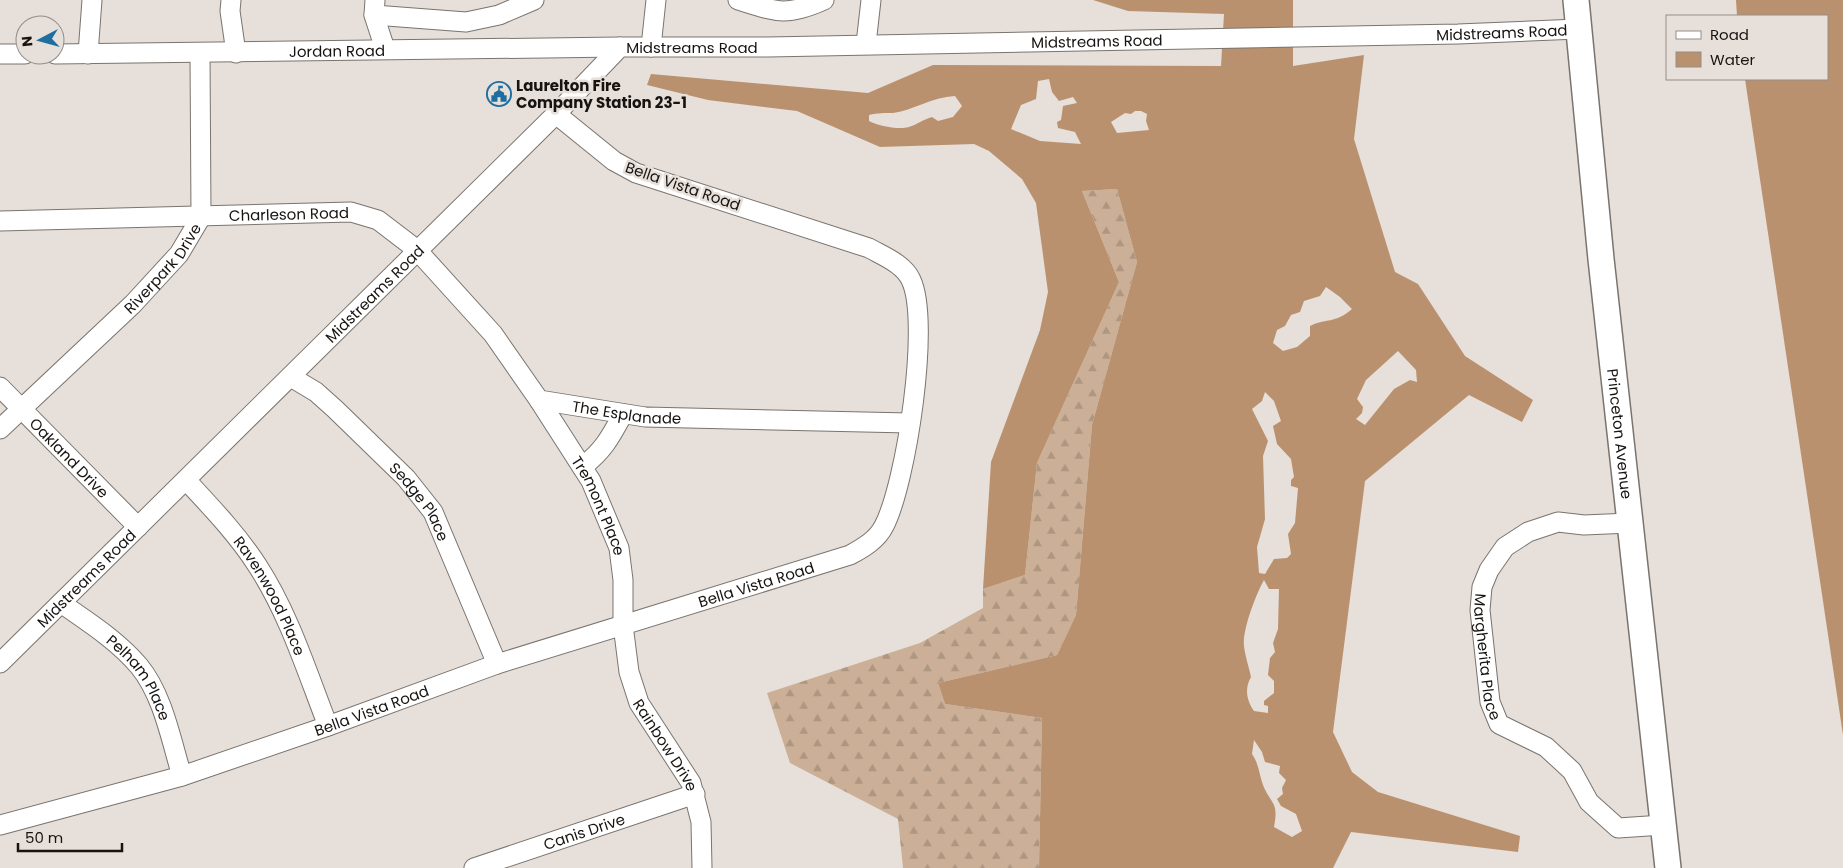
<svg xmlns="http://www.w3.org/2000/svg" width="1843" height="868" font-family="Poppins,sans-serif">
<defs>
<pattern id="forest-firs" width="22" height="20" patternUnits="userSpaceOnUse" patternTransform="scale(1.25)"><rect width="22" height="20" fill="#cbaf97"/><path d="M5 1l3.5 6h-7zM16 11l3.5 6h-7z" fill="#ae9681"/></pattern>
</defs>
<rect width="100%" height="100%" fill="#e7dfd9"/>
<polygon fill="url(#forest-firs)" points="1117,189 1137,262 1092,425 1076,615 1057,655 938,683 945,704 1042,718 1039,868 903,868 898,819 790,763 767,693 920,643 983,608 983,589 1025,575 1037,463 1119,282 1082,191"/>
<g fill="#ba916e" fill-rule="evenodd">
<path d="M1093,0h200v66l71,-11 -10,84 41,133 23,12 47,72 68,44 -11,22 -53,-27 -104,86 -32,251 19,40 26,20 142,44 -2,16 -167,-20 -18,36h-294l3,-150 -97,-14 -7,-21 119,-28 19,-40 16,-190 45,-163 -20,-73 -35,2 37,91 -82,181 -12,112 -42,14 8,-127 49,-132 8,-38 -12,-89 -14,-24 -33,-28 -15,-7 -94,3 -83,-36 -89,-11 -61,-15 4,-11 217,19 65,-28 288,1 3,-52 -96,-3zM1049,79l3,13 7,9 14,-4 4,6 -14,3 -2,14 -4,2 1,6 17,4 6,12 -41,-3 -29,-12 10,-24 15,-6 2,-18zM955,96l7,10 -9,11 -15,4 -6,-4c-8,2 -16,8 -23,10 -11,3 -30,-1 -40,-6v-6c9,-2 15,-2 24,-2 18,-2 39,-16 62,-17zM1135,111h6l6,3 -1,7 3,9 -32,3 -6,-11 14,-9 6,1zM1326,287l14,10 12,12c-17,15 -26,9 -42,17v10l-13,11 -14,4 -10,-8 4,-13 8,-4 6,-11 9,-3 4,-11 16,-5zM1398,351l18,19 1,12 -7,-2 -16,9 -29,36 -9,-6 6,-6 1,-6 -6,-8 9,-19zM1265,392l9,9 7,20 -8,5 4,18 14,15 3,18 -3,3v6l7,2 -3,35 -7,11 3,20 -4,4 -13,1 -9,15 -6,-1 -2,-26 8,-28 -2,-63 5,-15 -16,-32 10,-8zM1264,580l5,9h10l-1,40 -5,14 2,9 -5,6 -2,17 6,6v12l-10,8v4l4,1v7l-14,-2c-7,-10 -10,-22 -3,-34 -2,-10 -6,-21 -7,-31 -2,-15 12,-52 20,-66zM1254,740l8,12 3,10 15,4 -1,7 7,7 -4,8 1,6 -6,5 4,7 15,8 6,17 -10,6 -18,-10c5,-26 -3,-22 -11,-42 -4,-11 -4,-21 -11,-31z"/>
<polygon points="1736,0 1843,0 1843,735 1745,79 1827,79 1827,16 1737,16"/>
</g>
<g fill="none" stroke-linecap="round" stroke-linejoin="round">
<defs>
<g id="minor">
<polyline points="231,0 230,11 236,53"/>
<polyline points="375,0 374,15 385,49"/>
<path d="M738,0c38,12 48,17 86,0"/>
<polyline points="374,15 466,22 499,15 534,0"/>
<polyline points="866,44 871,0"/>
<polyline points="651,47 656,0"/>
<polyline points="0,54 25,54"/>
<path id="s1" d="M55,54l565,-7"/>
<polyline points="88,54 92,0"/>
<path id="s2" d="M0,221l351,-9 27,8 38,29 77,85 46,66 106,17 264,6"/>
<path id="s3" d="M291,377l25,15 19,17 71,69 27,34 64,152"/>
<path id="s4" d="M0,387l138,140"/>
<path id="s5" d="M539,400l52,81 28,67 4,32v45l6,47 10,31 52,80 10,39 1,46"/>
<path id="s6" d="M0,429l133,-125 46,-50 22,-37 -1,-163"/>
<path d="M582,467c21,-16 28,-29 41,-53"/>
<path id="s7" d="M186,480c25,27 51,54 71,85 32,49 50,107 71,161"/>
<path id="s8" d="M1630,523l-46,2 -26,-3 -30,10 -23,15 -16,23 -7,17 -2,23 10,92 9,22 47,23 26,24 17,31 29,26 45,-3"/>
<path id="s9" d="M61,603c27,19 56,37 78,63 24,29 32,74 43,110"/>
<path id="s10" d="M0,663l556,-549 64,-67h148l690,-13 120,-5"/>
<path id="s11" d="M0,825l182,-49 146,-50 169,-62 353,-109c13,-7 27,-15 34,-29 22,-42 47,-204 27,-246 -7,-16 -28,-24 -42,-32l-233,-75 -22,-12 -58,-47"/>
<path id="s12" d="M474,868l221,-74"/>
</g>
<g id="major">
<path id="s13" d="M1576,0l25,259 67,609"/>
</g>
</defs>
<use href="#minor" stroke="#7a746e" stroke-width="21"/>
<use href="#major" stroke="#7a746e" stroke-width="28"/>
<use href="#minor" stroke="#fff" stroke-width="19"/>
<use href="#major" stroke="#fff" stroke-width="25"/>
</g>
<defs>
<symbol id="civic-ring" viewBox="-11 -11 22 22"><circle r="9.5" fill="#e7dfd9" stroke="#1e6ea0" stroke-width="1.5"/><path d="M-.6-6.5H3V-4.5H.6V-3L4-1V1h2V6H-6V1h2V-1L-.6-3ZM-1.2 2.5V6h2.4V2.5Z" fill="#1e6ea0"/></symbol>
</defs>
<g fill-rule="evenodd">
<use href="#civic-ring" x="485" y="80" width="28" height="28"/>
</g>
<g text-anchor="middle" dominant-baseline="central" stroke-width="5" stroke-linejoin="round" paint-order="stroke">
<g font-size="15" fill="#161311" stroke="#e7dfd9">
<text stroke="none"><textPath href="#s10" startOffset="1756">Midstreams Road</textPath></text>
<text stroke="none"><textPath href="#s10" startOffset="1351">Midstreams Road</textPath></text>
<text stroke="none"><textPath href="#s10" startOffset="946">Midstreams Road</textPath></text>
<text stroke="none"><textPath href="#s1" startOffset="282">Jordan Road</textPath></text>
<text transform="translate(683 186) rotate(19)">Bella Vista Road</text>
<text stroke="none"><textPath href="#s2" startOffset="289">Charleson Road</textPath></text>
<text stroke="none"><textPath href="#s6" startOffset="229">Riverpark Drive</textPath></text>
<text stroke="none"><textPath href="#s10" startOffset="526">Midstreams Road</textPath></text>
<text stroke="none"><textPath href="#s2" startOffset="711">The Esplanade</textPath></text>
<text stroke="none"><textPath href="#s13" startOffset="436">Princeton Avenue</textPath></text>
<text stroke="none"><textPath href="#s4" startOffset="99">Oakland Drive</textPath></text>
<text stroke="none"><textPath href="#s3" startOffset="181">Sedge Place</textPath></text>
<text stroke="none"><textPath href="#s5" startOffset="122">Tremont Place</textPath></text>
<text stroke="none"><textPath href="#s10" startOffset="121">Midstreams Road</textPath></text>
<text stroke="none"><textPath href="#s11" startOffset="794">Bella Vista Road</textPath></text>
<text stroke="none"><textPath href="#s7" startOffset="144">Ravenwood Place</textPath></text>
<text stroke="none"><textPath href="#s8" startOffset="248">Margherita Place</textPath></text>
<text stroke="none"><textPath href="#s9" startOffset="110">Pelham Place</textPath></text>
<text stroke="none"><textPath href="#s11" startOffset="389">Bella Vista Road</textPath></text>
<text stroke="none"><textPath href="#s5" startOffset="376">Rainbow Drive</textPath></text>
<text stroke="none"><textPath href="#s12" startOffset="116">Canis Drive</textPath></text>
</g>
<g font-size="15" font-weight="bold" fill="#161311" stroke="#e7dfd9" text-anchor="start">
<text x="516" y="85">Laurelton Fire<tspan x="516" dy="17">Company Station 23-1</tspan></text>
</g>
</g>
<rect x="1666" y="15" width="162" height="65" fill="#e7dfd9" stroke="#938d89"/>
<rect x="1676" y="31" width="25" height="8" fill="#ffffff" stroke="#938d89"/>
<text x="1710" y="40" font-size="15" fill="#161311">Road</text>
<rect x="1676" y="52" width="25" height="15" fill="#ba916e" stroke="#938d89"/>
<text x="1710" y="65" font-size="15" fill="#161311">Water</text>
<g transform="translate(40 40) rotate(264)"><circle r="24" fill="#e7dfd9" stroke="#938d89"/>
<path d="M0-4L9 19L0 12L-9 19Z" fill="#1e6ea0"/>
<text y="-8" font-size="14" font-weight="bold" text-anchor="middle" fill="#161311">N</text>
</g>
<path d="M18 843v8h104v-8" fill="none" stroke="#161311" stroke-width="2.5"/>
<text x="25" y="843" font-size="15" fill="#161311" stroke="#e7dfd9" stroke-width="4" paint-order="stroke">50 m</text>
</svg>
